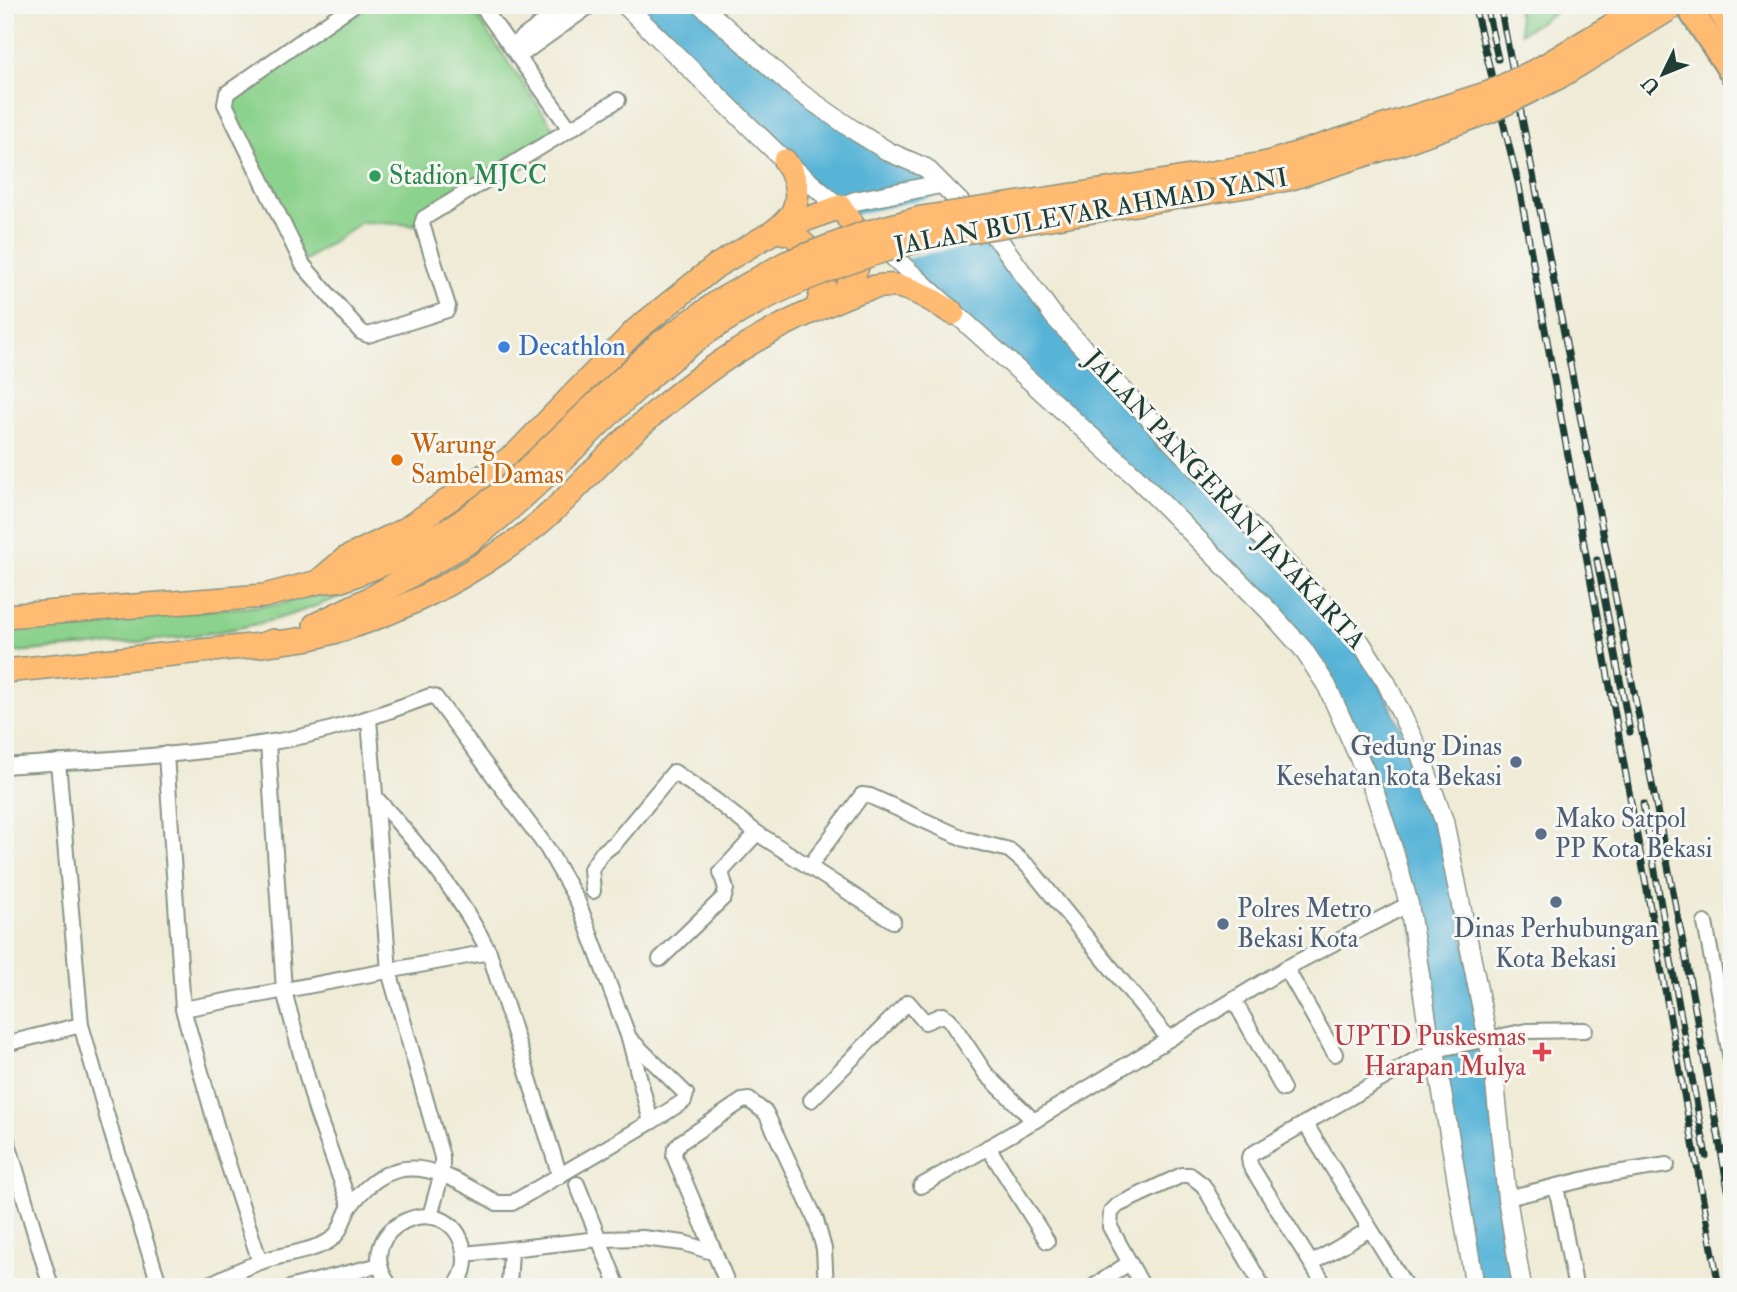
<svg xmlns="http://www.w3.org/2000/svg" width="1737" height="1292" font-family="'IM FELL Double Pica',serif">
<rect width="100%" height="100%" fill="#f6f6f2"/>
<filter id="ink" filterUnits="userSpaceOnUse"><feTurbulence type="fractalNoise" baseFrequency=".0143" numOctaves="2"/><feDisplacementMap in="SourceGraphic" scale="14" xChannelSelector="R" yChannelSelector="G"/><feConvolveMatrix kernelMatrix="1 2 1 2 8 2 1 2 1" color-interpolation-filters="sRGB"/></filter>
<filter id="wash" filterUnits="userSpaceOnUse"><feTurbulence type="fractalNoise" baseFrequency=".00686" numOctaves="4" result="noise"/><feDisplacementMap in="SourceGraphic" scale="28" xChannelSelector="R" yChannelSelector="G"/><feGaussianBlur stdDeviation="1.57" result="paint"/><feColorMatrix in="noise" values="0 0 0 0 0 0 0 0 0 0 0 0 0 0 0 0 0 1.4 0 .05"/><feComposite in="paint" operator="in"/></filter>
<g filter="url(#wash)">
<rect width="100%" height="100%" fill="#efebd6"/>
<g fill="#8bd28c" stroke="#558860" stroke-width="2">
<polygon points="366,5 469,5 555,130 414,225 362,222 304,261 228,100"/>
<polygon points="1517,5 1567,5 1521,33"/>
<path d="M368,579l4,4c-37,16 -73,31 -111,40 -83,20 -171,22 -256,30v-26l275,-23z"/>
</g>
<polygon fill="#59b4d7" stroke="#3c7886" stroke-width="2" points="625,5 701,5 765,63 926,168 1055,318 1361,643 1444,821 1522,1287 1475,1287 1409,904 1327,686 1269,611"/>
<polygon fill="#efebd6" points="954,192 1004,240 924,254 897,261 845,217"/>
</g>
<g filter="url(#ink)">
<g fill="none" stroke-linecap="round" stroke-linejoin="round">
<defs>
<g id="minor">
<polyline points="353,5 227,93 225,104 303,265 361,332 368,335 447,310 448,306 422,224 424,218 618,100"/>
<polyline points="481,5 570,129"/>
<polyline points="1078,5 1078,7"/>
<polyline points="511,46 567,5"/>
<polyline points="518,57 591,5"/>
<polyline points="369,719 389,971 442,1157 442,1173 430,1216"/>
<polyline points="268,743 284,991 316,1110 350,1206"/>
<polyline points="166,754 183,1009 220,1139 260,1262"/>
<polyline points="58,762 81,1025 112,1134 160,1287"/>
<path d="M5,766c87,-6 175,-10 261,-23 56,-8 111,-27 164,-47l5,1 112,151 31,54 51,136 22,84 -139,81h-15c-54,-31 -99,-60 -146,2 -9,12 -8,27 -22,36 -18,11 -45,13 -66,20 -21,7 -40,17 -60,26"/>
<path d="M375,797c44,47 85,98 114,155l71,224"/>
<polyline points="809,867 862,795 870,796 965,839 1009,850 1029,867 1169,1039"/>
<polyline points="593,891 591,869 602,853 615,843 674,772 715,800 757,833 893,921"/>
<polyline points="1705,923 1732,1065"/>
<polyline points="660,959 724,897 726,889 721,872 757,833"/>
<polyline points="1286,968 1335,1054"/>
<polyline points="1234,1000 1283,1089"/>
<polyline points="183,1009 489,952"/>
<polyline points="630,1039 686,1094 684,1101 651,1122"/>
<polyline points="5,1044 81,1025"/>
<polyline points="811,1100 908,1002 925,1022 942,1015 949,1019 986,1074 1034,1121"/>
<polyline points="1305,1123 1406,1287"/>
<polyline points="5,1133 51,1287"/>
<polyline points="988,1147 1047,1241"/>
<polyline points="577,1184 618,1287"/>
<polyline points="921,1186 1034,1121 1286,968 1409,904"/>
<polyline points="1556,1186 1574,1279"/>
<polyline points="1507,1198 1603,1175 1667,1165"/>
<polyline points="465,1254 599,1239 643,1238 684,1243 715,1253"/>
<polyline points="1312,1263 1370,1229"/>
<polyline points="292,1287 380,1265"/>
<path d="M391,1287c-47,-59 60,-105 73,-36 3,13 -1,27 -10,36"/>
<polyline points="509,1287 511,1250"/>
<polyline points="729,1287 674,1156 675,1149 681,1142 742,1101 749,1100 766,1113 816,1220 824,1249 826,1287"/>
<polyline points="1093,1287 1129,1263"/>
<polyline points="1143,1287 1110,1227 1111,1212 1118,1205 1182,1175 1190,1175 1203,1185 1263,1287"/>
<polyline points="1326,1287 1250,1165 1249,1158 1252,1154 1415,1060 1444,1048 1527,1031 1585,1030"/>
</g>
<g id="tertiary">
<polyline points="625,5 785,161 847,214"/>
<polyline points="701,5 796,90 852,129 889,152 926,168 1001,243 1055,318 1361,643 1386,682 1419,751 1444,821 1493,1064 1507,1198 1522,1287"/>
<polyline points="840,207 855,201 941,184"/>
<polyline points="878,243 1136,477 1269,611 1303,649 1327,686 1376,796 1392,845 1409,904 1429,1033 1435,1051 1475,1287"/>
</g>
<g id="primary">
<polyline points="1173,180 1268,163"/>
<path d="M777,229c6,-5 13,-11 16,-18 8,-16 2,-36 -8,-50"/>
<polyline points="775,231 792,234 817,256 823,269 824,284 817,309"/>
<path d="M318,582l27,-23 61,-30 110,-75 120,-124 80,-64 59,-35 65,-24c30,37 23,53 2,90"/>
<polyline points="5,616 264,596 318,582 344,579 388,562 458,524"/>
<polyline points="315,625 375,596 470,541"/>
<path d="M261,645c19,-3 39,-4 58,-9 71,-18 140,-54 200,-97 34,-24 63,-58 93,-87 61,-59 125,-108 203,-142 25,-11 53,-27 81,-24 20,3 40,17 57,27"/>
<polyline points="5,671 261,645 273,641"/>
</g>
<g id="trunk">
<polyline points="1687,5 1732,73"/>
<polyline points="1717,5 1732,30"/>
</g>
</defs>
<use href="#minor" stroke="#879485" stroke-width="18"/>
<use href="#tertiary" stroke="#879485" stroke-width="21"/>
<use href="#primary" stroke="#879485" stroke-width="26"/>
<use href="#trunk" stroke="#879485" stroke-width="28"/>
<use href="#minor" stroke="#fff" stroke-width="14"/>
<use href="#tertiary" stroke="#fff" stroke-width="18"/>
<use href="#primary" stroke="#ffbb71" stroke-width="23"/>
<use href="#trunk" stroke="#ffbb71" stroke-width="24"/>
<defs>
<g id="rail">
<polyline points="1474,5 1519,186 1719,1287"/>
<polyline points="1486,5 1498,59"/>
<polyline points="1500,5 1683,943 1732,1211"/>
<polyline points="1597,560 1630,732"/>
<polyline points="1643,804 1706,1156"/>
</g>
</defs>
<use href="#rail" stroke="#1f3d34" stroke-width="7"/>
<use href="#rail" stroke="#f6f6f2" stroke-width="4.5" stroke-dasharray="13" stroke-linecap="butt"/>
<defs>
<g id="primary-bridge">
<polyline points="1268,163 1489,93 1541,68 1646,5"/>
<polyline points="458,524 506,489 659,344 719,301 786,263 865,233 921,218 1173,180"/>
<path d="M470,541c76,-57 135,-130 209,-188 72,-58 160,-92 249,-115l360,-59 116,-37 86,-31 69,-34 117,-72"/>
</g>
</defs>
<use href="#primary-bridge" stroke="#879485" stroke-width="26" stroke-linecap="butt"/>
<use href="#primary-bridge" stroke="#ffbb71" stroke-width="23"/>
</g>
</g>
<circle fill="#2e9e5b" stroke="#f6f6f2" stroke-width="2.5" cx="375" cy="176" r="7"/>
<circle fill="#3f7fe0" stroke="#f6f6f2" stroke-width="2.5" cx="504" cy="347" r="7"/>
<circle fill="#e8710a" stroke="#f6f6f2" stroke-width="2.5" cx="397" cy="460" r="7"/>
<g fill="#5c6f8a" stroke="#f6f6f2" stroke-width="2.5">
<circle cx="1516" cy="762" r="7"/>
<circle cx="1541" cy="834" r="7"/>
<circle cx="1556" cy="902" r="7"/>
<circle cx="1223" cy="924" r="7"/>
</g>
<path fill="#e0444e" stroke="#f6f6f2" stroke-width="2.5" d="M1538.5 1041.5h7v7h7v7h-7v7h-7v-7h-7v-7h7z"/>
<g text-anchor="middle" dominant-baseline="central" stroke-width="6" stroke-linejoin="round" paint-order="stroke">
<g font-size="26" fill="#27864d" stroke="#f6f6f2" text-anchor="start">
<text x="389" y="176">Stadion MJCC</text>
</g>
<g font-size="26" fill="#1f3d34" stroke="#f6f6f2">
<text transform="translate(1091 212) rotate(-10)">JALAN BULEVAR AHMAD YANI</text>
<text transform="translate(1225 500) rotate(47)">JALAN PANGERAN JAYAKARTA</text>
</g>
<g font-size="26" fill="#366cbe" stroke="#f6f6f2" text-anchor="start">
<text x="518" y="347">Decathlon</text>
</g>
<g font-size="26" fill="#c56008" stroke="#f6f6f2" text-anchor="start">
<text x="411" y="445">Warung<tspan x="411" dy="30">Sambel Damas</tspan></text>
</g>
<g font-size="26" fill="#4e5e75" stroke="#f6f6f2" text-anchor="start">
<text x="1502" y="747" text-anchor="end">Gedung Dinas<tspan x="1502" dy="30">Kesehatan kota Bekasi</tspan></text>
<text x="1555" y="819">Mako Satpol<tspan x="1555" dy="30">PP Kota Bekasi</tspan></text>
<text x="1237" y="909">Polres Metro<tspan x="1237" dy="30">Bekasi Kota</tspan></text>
<text x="1556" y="929" text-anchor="middle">Dinas Perhubungan<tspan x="1556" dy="30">Kota Bekasi</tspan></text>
</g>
<g font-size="26" fill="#be3a42" stroke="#f6f6f2" text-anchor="end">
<text x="1526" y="1037">UPTD Puskesmas<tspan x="1526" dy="30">Harapan Mulya</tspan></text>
</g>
</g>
<rect width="1737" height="1292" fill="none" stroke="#f6f6f2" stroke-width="28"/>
<g transform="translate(1663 74) rotate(227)" stroke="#f6f6f2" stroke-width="5" paint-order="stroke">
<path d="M0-5L12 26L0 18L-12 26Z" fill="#1f3d34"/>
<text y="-10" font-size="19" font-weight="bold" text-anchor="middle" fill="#1f3d34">U</text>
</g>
</svg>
